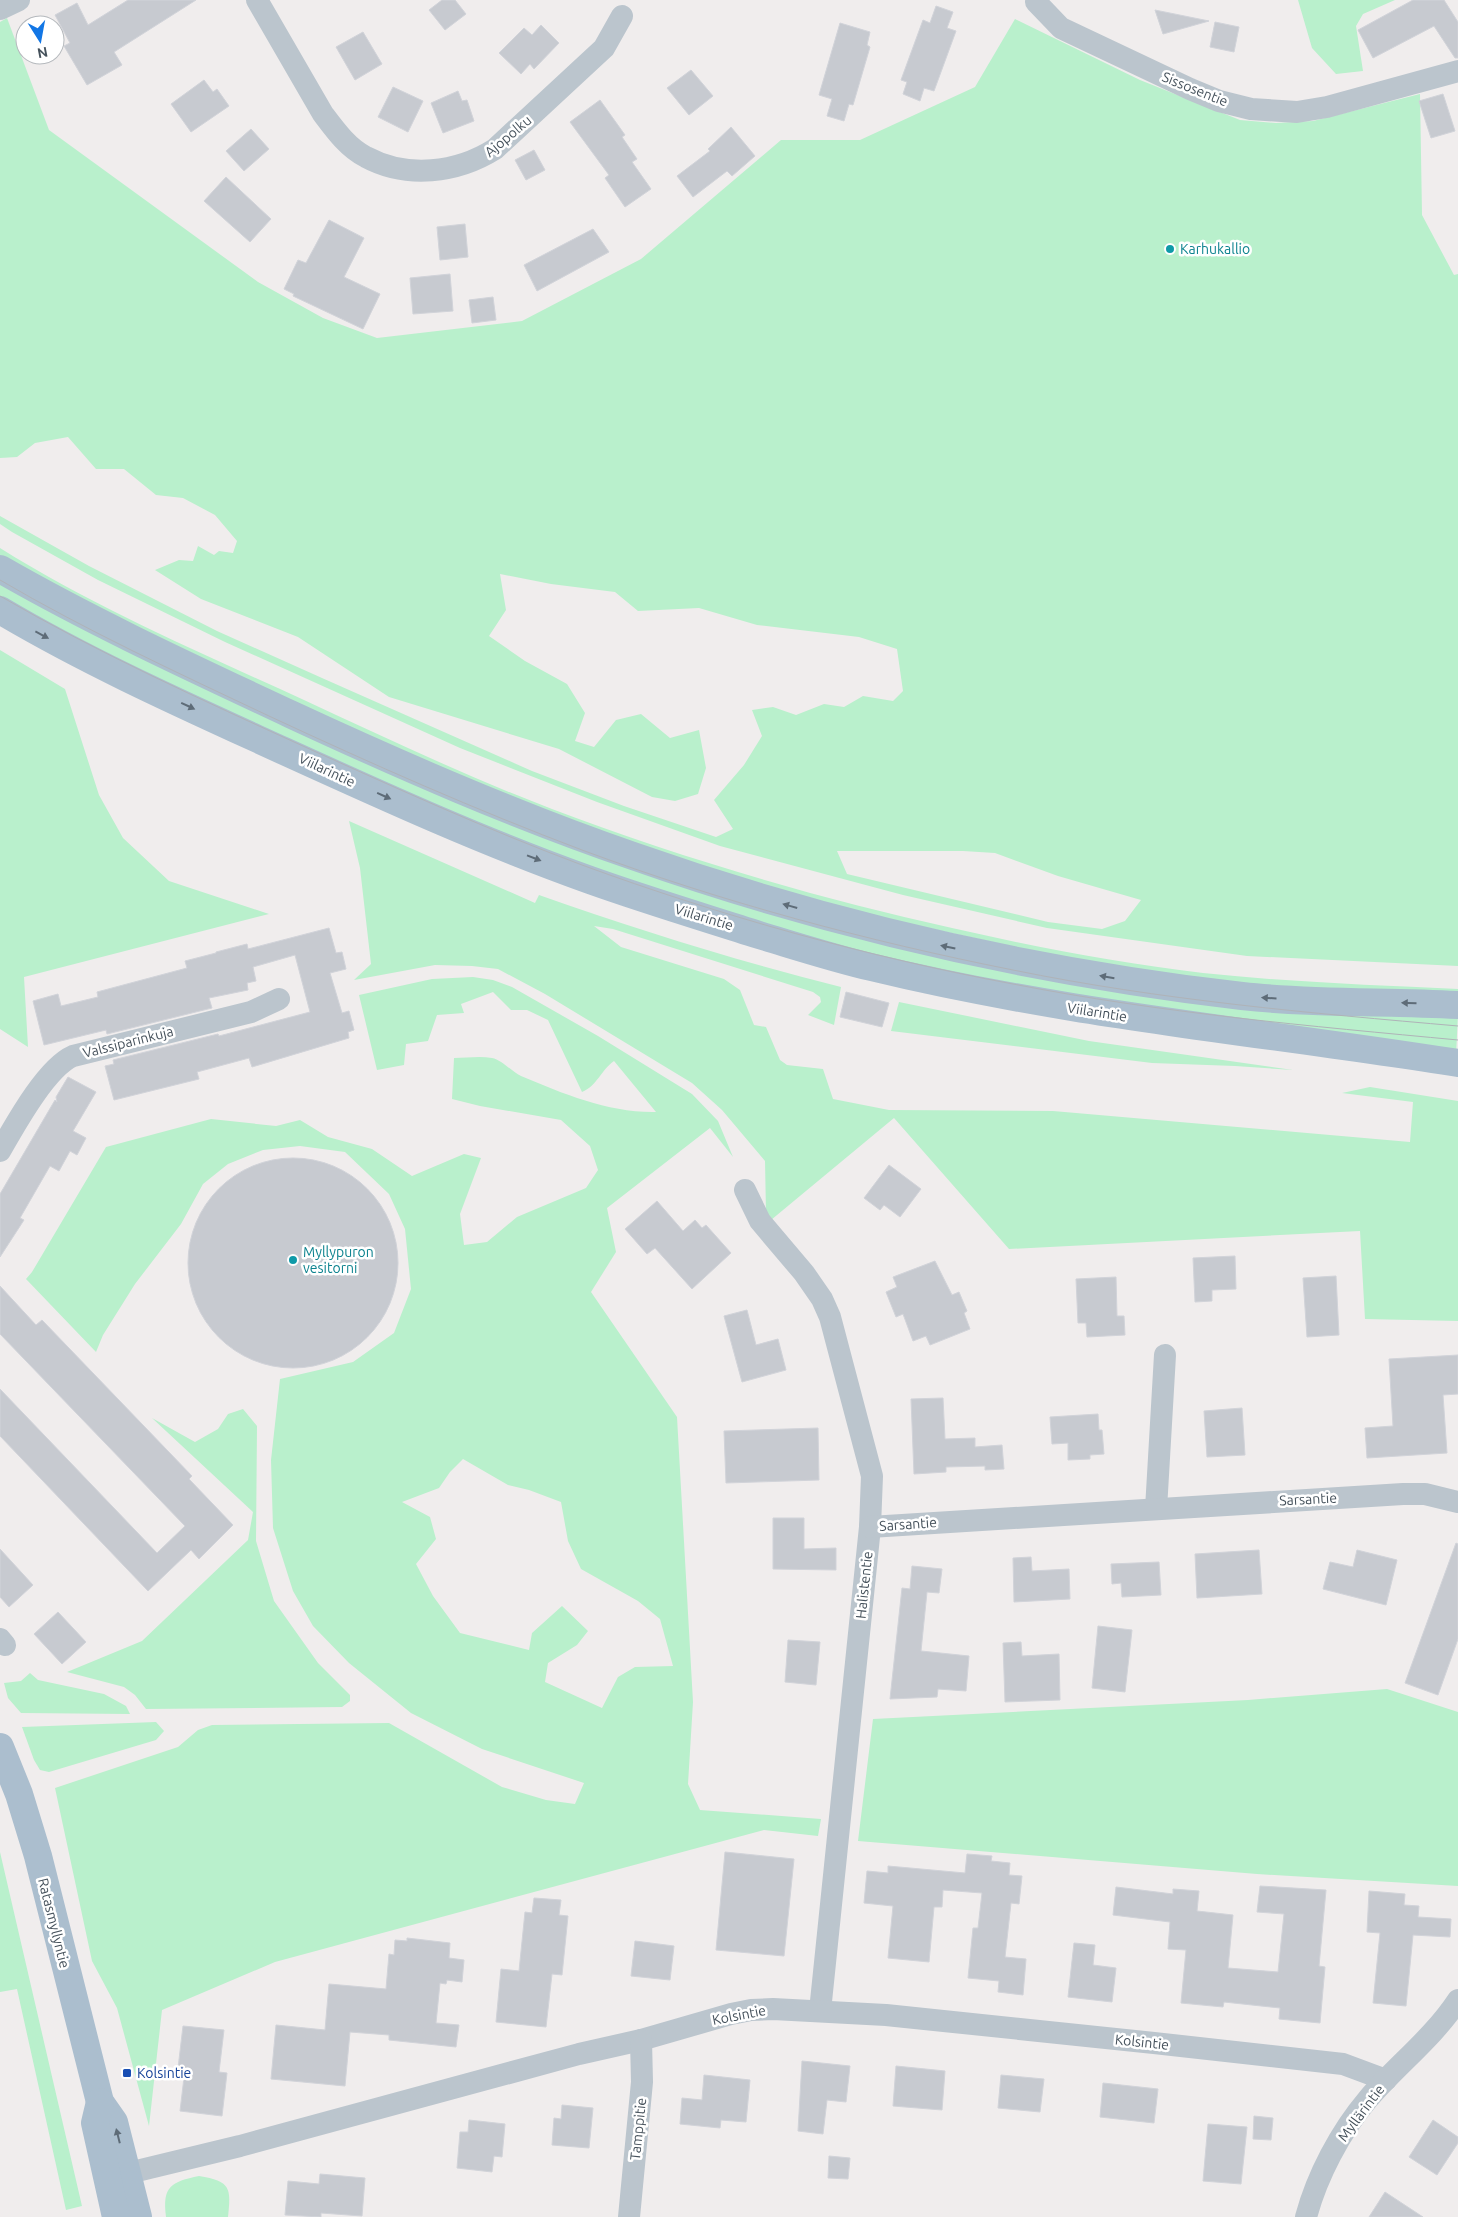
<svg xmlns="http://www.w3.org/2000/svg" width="1458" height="2217" font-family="Ubuntu,sans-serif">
<rect width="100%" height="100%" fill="#f0eded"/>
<g fill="#b9f0cc" fill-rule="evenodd">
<polygon points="1298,0 1395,0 1363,14 1356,26 1363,71 1336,74 1312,48"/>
<path d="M7,18l42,112 209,152 65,36 54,20 145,-17 119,-62 140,-119h79l115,-53 40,-68 125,61 100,40 36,3 37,-2 107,-27 2,121 32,60 4,-1v692l-211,-10 -200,-28 -144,-33 -183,-49 -123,-44 -137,-54 -235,-106 -127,-62 -86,-48 -12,-8v-8l89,50 128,65 105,47 210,93 92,35 92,31 17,-8 -19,-29 30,-35 18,-29 -10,-26 21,-3 23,8 28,-11 20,3 19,-11 30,5 10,-10 -6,-42 -38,-12 -102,-12 -58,-17 -61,3 -23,-19 -64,-8 -51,-10 6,36 -17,26 36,25 42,23 18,29 -10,28 19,6 22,-27 25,-6 29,24 29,-8 7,38 -8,26 -23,7 -23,-4 -93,-48 -170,-52 -91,-60 -97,-38 -46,-29 24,-10 14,1 5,-15 16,9 5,-4 14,2 4,-12 -22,-26 -32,-17 -27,-3 -32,-26h-28l-28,-32 -33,6 -18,14 -17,1v-436zM837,851h126l32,2 63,23 83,24 -16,21 -23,8 -54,-7 -201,-48z"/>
<path d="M0,548c96,60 201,105 304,152 82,38 164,77 248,109 130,49 264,89 400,119 83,19 167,35 251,45 85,9 170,12 255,16v10l-156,-7 -171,-20 -346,-75 -326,-116 -459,-220z"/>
<polygon points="0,579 93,630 826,924 1458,1014 1456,1056 900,966 491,837 0,606"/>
<polygon points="0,650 65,689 99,795 123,838 169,881 269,914 24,977 28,1047 0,1029"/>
<path d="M349,821l186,82 4,-8c99,35 199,66 302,92l-7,38 -26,-10 13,-13 -1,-5 -7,-5 -200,-63 -19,-3 27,21 103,32 16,11 14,35 12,2 14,33 7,5 36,4 10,30 56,11 164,1 357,31 3,-40 -71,-9 28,-6 88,14v220l-93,-2 -5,-88 -351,18 -115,-131 -123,102 -5,-7 -1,-52 -43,-51 -30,-27 -147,-89 -47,-25 -26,-3 -37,-1 -81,15 17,-16 -11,-96z"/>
<path d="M473,977l20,3 19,7 86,49 94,58 26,27 15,36 -23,-29 -103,80 9,44 -25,40 86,125 16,285 -5,82 12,26 121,9 -3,17 -54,-6 -489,132 -113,48 -13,116 -32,-118 -25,-47 -37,-173 123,-41 20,-17 14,-5 177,-2 113,64 44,13 29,4 9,-21 -102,-34 -71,-36 -62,-50 -36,-37 -20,-35 -20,-63 -2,-68 9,-81 73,-17 41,-29 17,-44 -6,-60 -16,-35 -44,-42 -45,-6 -37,4 -35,14 -25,20 -22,40 -46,60 -32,51 -7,17 -70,-73 6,-7 74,-125 105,-28 65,7 24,-6 28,17 44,12 40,27 52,-22 17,4 -21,56 4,31 23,-3 30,-25 69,-29 12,-18 -8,-24 -29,-26 -81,-14 -28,-7 2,-41c12,0 26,-2 38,0 10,2 20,14 29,18 43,18 88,37 135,36l-42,-51c-13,9 -17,25 -32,31l-34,-72 -21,-10h-16l-18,-18 -32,12 3,9 -27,2 -9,26 -22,3 -2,21 -27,5 -18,-75 73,-16zM463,1459l45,26 21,5 32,12 7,39 13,28 57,32 22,18 13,47 -38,1 -17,10 -16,31 -57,-26 3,-19 29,-18 11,-14 -26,-25 -30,27 -3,17 -69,-17 -27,-37 -17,-32 20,-25 -6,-22 -28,-15 37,-14 11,-16z"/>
<polygon points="899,1002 1089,1041 1293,1070 1235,1066 1152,1063 891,1031"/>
<polygon points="243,1409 257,1426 256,1541 274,1601 318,1663 350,1695 350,1701 342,1707 146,1709 135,1695 124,1687 67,1672 142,1641 248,1540 253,1512 152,1418 195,1442 218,1429 228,1414"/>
<polygon points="30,1673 38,1680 104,1694 126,1706 130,1714 21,1713 8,1698 4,1683 21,1681"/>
<polygon points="1387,1689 1458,1712 1458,1886 1257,1874 858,1841 873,1719 1248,1700"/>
<polygon points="156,1722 164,1731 156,1740 49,1772 40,1770 34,1760 22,1727"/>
<polygon points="0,1852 82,2206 66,2210 17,1989 0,1992"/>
<path d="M199,2176c32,5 32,12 29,41h-62c-4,-31 5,-35 33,-41z"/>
</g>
<g fill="#c7cad0" stroke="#d1d3d9">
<polygon points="128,0 196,0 114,52 122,65 87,85 64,46 70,43 55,15 77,3 88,25"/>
<polygon points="442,0 455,0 466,14 445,30 429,10"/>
<polygon points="1413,0 1444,0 1458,22 1458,58 1455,58 1434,26 1373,58 1358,30"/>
<polygon points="936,6 953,12 947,28 956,31 934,91 924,88 920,101 903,94 907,82 901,80 923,20 930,23"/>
<polygon points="1155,10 1209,21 1163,34"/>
<polygon points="1215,22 1239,27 1234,52 1210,47"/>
<polygon points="840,23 870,32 867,45 870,47 853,105 849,104 844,121 827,116 832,99 819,95"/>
<polygon points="541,25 559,43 534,69 530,64 521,74 499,53 524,28 532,35"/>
<polygon points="363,32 382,64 355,80 336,47"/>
<polygon points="691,70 713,96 689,115 667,88"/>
<polygon points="204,80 213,92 217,89 229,106 191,132 171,104"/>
<polygon points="393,87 423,101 408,132 378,117"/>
<polygon points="458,91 462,101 467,100 474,121 443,133 431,103"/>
<polygon points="1443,94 1455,131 1431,138 1419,101"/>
<polygon points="600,100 625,135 622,137 637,159 632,162 651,189 625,207 605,178 609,175 570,122"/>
<polygon points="731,127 755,156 732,176 727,171 693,197 677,176 710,151 708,149"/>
<polygon points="251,129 269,149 244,171 226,151"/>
<polygon points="534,150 545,170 526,180 515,160"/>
<polygon points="226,177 271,219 250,242 204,201"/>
<polygon points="329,220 364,238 344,277 380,294 363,329 293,296 294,294 284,289 298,260 306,263"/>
<polygon points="465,224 468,257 440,260 437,227"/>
<polygon points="593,229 609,252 537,291 524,265"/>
<polygon points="450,274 453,311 413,314 410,278"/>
<polygon points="493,297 496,320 472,323 469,300"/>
<polygon points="329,928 336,953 342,952 346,969 330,973 342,1013 349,1011 354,1030 348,1032 349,1038 252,1067 249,1058 197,1072 199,1079 114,1100 105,1066 114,1064 113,1060 218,1034 219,1036 310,1012 295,955 253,967 256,981 247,983 248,990 209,998 212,1008 107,1034 106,1030 44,1045 33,1001 58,994 61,1006 98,997 97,992 187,968 185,961 216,953 216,952 247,944 248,949"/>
<polygon points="846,992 889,1003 882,1027 840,1017"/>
<polygon points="68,1077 96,1092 73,1131 86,1138 77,1155 70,1151 59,1171 50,1166 20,1218 24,1220 0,1257 0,1194 55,1100 57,1102 56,1097"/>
<circle cx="293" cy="1263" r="105"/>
<polygon points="889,1165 921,1189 900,1217 884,1205 880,1210 864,1198"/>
<polygon points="657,1201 683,1231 695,1220 702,1228 706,1225 731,1253 692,1289 655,1248 647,1254 625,1229"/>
<polygon points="1235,1256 1236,1289 1212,1290 1212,1301 1195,1302 1193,1258"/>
<polygon points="935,1261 952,1295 959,1292 967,1311 964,1313 970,1329 930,1345 926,1336 913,1341 903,1314 896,1317 886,1292 897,1287 893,1277"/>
<polygon points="1336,1276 1339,1335 1307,1337 1303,1278"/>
<polygon points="1116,1277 1117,1316 1124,1316 1125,1335 1087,1337 1086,1323 1078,1323 1076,1279"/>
<polygon points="0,1286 36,1325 42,1320 192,1476 189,1479 233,1525 199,1559 191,1550 148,1591 0,1436 0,1389 157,1553 185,1526 0,1334"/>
<polygon points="747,1310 756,1345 778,1339 786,1370 742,1382 724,1316"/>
<polygon points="1458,1355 1458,1394 1443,1395 1447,1453 1367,1458 1365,1428 1393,1426 1389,1359"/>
<polygon points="943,1398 945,1439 975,1438 975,1447 1002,1445 1004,1469 985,1470 985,1466 946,1467 946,1472 914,1474 911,1399"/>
<polygon points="1242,1408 1245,1455 1207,1457 1204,1411"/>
<polygon points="1098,1414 1099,1430 1102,1430 1104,1454 1090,1455 1090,1459 1068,1460 1068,1443 1052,1444 1050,1417"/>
<polygon points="818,1428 819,1480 726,1483 724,1431"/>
<polygon points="773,1518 804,1518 804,1549 836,1548 836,1570 773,1569"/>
<polygon points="1456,1543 1458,1544 1458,1639 1438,1695 1405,1683"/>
<polygon points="0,1549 33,1585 9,1607 0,1597"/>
<polygon points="1259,1550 1262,1594 1197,1598 1195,1554"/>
<polygon points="1357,1550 1397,1560 1386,1605 1323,1589 1330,1562 1353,1567"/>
<polygon points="1031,1557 1032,1571 1069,1569 1070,1599 1014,1602 1013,1558"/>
<polygon points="1159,1562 1161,1595 1122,1597 1121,1583 1112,1584 1111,1564"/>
<polygon points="912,1566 942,1569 939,1593 927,1592 921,1651 969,1656 966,1691 938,1689 937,1697 890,1699 902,1588 910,1589"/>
<polygon points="58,1612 86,1642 62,1664 34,1634"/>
<polygon points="1098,1626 1132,1630 1125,1692 1092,1688"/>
<polygon points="788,1640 820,1642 816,1685 785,1682"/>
<polygon points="1021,1642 1022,1656 1059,1654 1060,1700 1005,1702 1003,1643"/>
<polygon points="725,1852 794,1859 784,1956 716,1950"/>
<polygon points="967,1854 992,1856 991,1861 1010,1863 1009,1875 1022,1876 1019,1904 1011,1903 1005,1957 1026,1959 1023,1995 998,1992 999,1981 968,1978 973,1928 978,1928 982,1893 943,1890 942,1907 934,1907 929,1962 888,1958 893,1906 864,1903 867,1871 888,1873 888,1866 965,1873"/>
<polygon points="1260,1886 1326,1890 1319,1966 1325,1967 1320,2023 1279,2019 1280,2008 1224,2002 1223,2007 1181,2003 1186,1950 1168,1949 1170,1922 1113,1915 1116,1887 1173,1894 1173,1889 1199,1891 1197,1911 1233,1915 1228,1968 1278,1972 1284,1914 1257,1912"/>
<polygon points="1369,1891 1405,1894 1404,1905 1419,1906 1418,1917 1451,1919 1450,1937 1413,1935 1406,2006 1373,2003 1380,1933 1367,1932"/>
<polygon points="534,1898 561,1900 559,1915 568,1916 562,1975 552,1974 546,2027 496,2022 501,1969 519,1971 525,1912 532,1913"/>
<polygon points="407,1938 450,1943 449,1958 464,1960 462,1982 447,1980 446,1984 440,1983 436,2023 459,2025 456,2047 389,2040 389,2035 350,2032 345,2086 271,2079 276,2025 325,2030 329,1984 386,1989 389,1954 394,1955 395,1940 407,1941"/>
<polygon points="635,1941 674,1946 670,1980 631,1976"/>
<polygon points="1074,1943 1095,1945 1093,1965 1116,1968 1112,2002 1068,1997"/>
<polygon points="183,2026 224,2030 219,2072 227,2073 222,2116 180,2111 185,2069 178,2068"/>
<polygon points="802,2061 850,2066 846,2102 827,2100 823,2134 798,2131"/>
<polygon points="896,2066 945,2071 942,2110 893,2106"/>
<polygon points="704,2075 750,2080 746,2122 721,2120 720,2128 680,2124 682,2098 702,2100"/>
<polygon points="1001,2075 1044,2079 1040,2112 998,2108"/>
<polygon points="1103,2083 1158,2089 1154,2123 1100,2117"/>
<polygon points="562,2105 593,2108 589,2148 552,2145 554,2118 561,2119"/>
<polygon points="1254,2116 1273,2118 1271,2140 1253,2139"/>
<polygon points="469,2120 505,2124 502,2157 494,2156 492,2172 457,2168 460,2132 468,2132"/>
<polygon points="1433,2120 1458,2137 1458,2143 1437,2175 1409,2157"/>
<polygon points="1208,2124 1247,2127 1241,2184 1203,2181"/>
<polygon points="829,2156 850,2158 848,2179 828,2178"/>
<polygon points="320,2174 365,2178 362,2216 321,2213 321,2217 285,2215 288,2181 319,2184"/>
<polygon points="1385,2192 1423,2217 1369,2217"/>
</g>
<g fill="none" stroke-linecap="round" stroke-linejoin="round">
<g stroke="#bbc5cd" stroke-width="22">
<path d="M257,0l66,114c12,16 25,34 43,43 41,22 91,16 129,-8l109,-101 18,-32"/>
<polyline points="1036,2 1061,28 1190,89 1219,101 1251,109 1297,112 1327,107 1458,71"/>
<polyline points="0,9 19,0"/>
<path d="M0,1151c15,-26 46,-83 73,-95l178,-44 28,-13"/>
<polyline points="745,1190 760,1221 804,1273 822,1299 830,1317 872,1476 870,1527 820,2011"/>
<polyline points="1156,1509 1165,1355"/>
<polyline points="870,1527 1403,1494 1425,1494 1458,1502"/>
<polyline points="0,1639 5,1645"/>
<polyline points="112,2177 240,2146 579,2054 641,2040 731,2014 751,2010 773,2009 886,2015 1154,2043 1343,2064 1386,2080"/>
<polyline points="629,2217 642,2082 641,2040"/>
<path d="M1306,2217c11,-41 34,-85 62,-118 29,-34 65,-61 90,-99"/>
</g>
<g stroke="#abbece" stroke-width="28">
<path d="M0,569c94,54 192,99 290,145 112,52 226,102 343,142 196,69 402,116 609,140 71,8 144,5 216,9"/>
<path d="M0,610c91,54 188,97 284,141 101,46 202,92 306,129 56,20 113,37 169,55 37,11 74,23 112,32 193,47 391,65 587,96"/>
<polyline points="0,1747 19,1794 38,1856 100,2102 114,2122 138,2217"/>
<polyline points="100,2102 95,2123 116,2217"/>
</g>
<g stroke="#afb3b8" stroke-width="1">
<path d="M0,580c87,51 178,93 269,136 103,48 207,94 313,134 140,52 285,91 431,120 147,30 296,43 445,56"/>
<path d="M0,596c98,57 202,104 305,151 91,41 183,83 277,118 139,51 286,92 431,119 148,29 296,42 445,56"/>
</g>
</g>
<defs><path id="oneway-solid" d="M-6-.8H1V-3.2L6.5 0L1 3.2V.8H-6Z" transform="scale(1.25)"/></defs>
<g fill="#5e6c78">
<use href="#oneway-solid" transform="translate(42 635) rotate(28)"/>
<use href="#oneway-solid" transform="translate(188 706) rotate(25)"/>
<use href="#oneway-solid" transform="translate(384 796) rotate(24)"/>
<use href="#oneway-solid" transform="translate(534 858) rotate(21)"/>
<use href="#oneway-solid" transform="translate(790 906) rotate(-164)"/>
<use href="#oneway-solid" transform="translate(948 947) rotate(-168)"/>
<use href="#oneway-solid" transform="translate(1107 977) rotate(-170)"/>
<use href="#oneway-solid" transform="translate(1269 998) rotate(-177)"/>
<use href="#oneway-solid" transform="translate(1409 1003) rotate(-179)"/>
<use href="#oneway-solid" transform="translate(118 2136) rotate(-104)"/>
</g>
<g fill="#0f9aa8" stroke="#fff" stroke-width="2">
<circle cx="1170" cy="249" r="5"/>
<circle cx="293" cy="1260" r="5"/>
</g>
<rect fill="#1a4fb4" stroke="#fff" stroke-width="2" x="122" y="2068" width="10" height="10" rx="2.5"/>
<g text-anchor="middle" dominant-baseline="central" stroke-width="5" stroke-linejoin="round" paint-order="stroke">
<g font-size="14" fill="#45515b" stroke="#fff">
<text transform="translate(1195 89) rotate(22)">Sissosentie</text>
<text transform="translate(508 136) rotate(-40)">Ajopolku</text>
<text transform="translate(327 770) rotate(25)">Viilarintie</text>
<text transform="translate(704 917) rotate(17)">Viilarintie</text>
<text transform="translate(1097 1012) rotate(9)">Viilarintie</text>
<text transform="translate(128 1042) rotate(-14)">Valssiparinkuja</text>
<text transform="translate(1308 1499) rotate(-3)">Sarsantie</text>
<text transform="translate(908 1524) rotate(-4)">Sarsantie</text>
<text transform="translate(864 1585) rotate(-84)">Halistentie</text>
<text transform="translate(54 1923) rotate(76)">Ratasmyllyntie</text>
<text transform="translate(739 2015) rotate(-11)">Kolsintie</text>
<text transform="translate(1142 2042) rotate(6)">Kolsintie</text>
<text transform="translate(1361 2113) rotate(-53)">Myllärintie</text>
<text transform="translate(638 2129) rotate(-84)">Tamppitie</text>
</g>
<g font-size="14" fill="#0d838f" stroke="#fff" text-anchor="start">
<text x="1180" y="249">Karhukallio</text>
<text x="303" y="1252">Myllypuron<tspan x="303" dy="16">vesitorni</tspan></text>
</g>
<g font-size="14" fill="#164399" stroke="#fff" text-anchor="start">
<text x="137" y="2073">Kolsintie</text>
</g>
</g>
<g transform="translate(40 40) rotate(169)"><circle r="24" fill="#ffffff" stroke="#b5b9bd"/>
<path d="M0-4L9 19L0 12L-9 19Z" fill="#1276e5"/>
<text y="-8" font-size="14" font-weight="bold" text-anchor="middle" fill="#45515b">N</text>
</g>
</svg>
